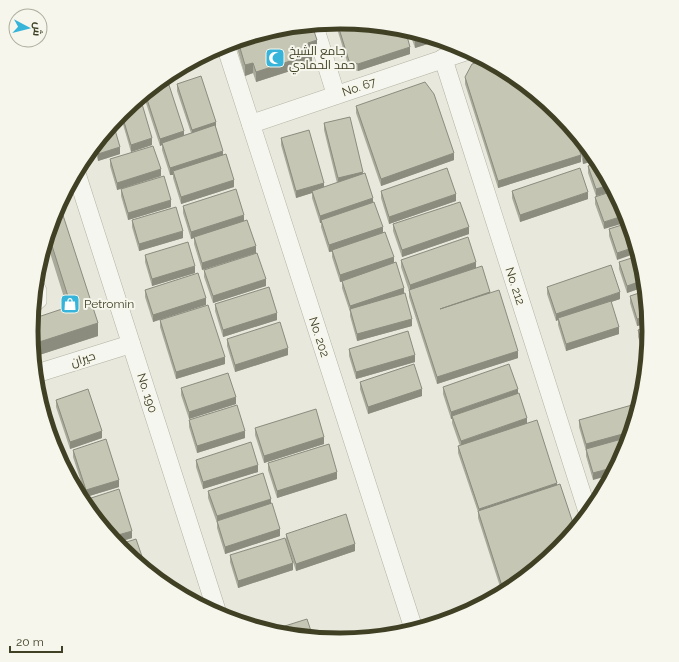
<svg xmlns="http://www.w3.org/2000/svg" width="679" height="662" font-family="Raleway,Cairo,sans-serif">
<rect width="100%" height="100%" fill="#e8e8dd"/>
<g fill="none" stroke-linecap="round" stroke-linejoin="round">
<defs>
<polyline id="lane" points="32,311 42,302 42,290 36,278"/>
<g id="street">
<polyline points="314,25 336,95"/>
<polyline points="225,44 414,630"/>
<polyline points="443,58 588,513"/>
<polyline points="251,124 467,51"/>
<polyline points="76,172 218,615"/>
<polyline points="35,374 131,344"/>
</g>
</defs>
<use href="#lane" stroke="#b2b2a2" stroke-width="10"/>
<use href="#street" stroke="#b2b2a2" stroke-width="19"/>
<use href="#lane" stroke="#f6f6f0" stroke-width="9"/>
<use href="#street" stroke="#f6f6f0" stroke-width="18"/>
</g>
<g fill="#aaaa9b">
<polygon points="335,22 340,22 410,54 358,71 349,68"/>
<polygon points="279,28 317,51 311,52 312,64 256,82 253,73 245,76 235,41"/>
<polygon points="409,31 437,39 437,41 415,48"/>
<polygon points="465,77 576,139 576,134 597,160 583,164 581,155 581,162 498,188 465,84"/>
<polygon points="177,84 216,128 223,155 234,187 181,204 173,178 173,175 170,175 162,150 162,145 160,146 145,100 145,93 184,135 191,133 177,91"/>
<polygon points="356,106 454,160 381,186 356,113"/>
<polygon points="121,112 152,145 131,152 120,114"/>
<polygon points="113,123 120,154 98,161 94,146"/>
<polygon points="324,123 363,174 373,202 383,233 404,293 412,326 357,341 350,316 350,312 342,288 342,282 340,282 332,257 332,252 329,252 321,227 321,223 320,223 312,198 312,193 296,198 281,145 281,138 324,187 337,183 324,130"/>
<polygon points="110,159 161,176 117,190 110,166"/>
<polygon points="598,162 613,191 596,196 588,173 588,166"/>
<polygon points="121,189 171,207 128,220 121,196"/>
<polygon points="381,191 456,201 389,224 381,198"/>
<polygon points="512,191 588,199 520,222 512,198"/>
<polygon points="613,191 604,229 595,204 595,197"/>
<polygon points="183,206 244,221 256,253 202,270 194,244 194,238 191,239 183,213"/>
<polygon points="54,213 98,336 33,357 30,331 67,307 46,240"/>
<polygon points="132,220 183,238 139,251 132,227"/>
<polygon points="628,223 617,260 609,236 609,229"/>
<polygon points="393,224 469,234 402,257 393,231"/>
<polygon points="145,255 195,273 152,286 145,262"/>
<polygon points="401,260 476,268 490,293 518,358 437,384 409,297 409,291 401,267"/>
<polygon points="619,262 643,271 644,287 627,293 619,269"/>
<polygon points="204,270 266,286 213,303 204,277"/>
<polygon points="547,287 620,299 611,302 619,334 566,351 558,325 558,320 556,321 547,294"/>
<polygon points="145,290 206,298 153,322 145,297"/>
<polygon points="645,291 648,323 637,326 630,303 630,296"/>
<polygon points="215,304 277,320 223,337 215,311"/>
<polygon points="160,320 225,364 176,379 160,327"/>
<polygon points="638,330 648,331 646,359 638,337"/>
<polygon points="227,339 288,355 235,372 227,346"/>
<polygon points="349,349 415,362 356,379 349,356"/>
<polygon points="360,382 422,396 368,414 360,389"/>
<polygon points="443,387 511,588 502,593 478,518 478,512 458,453 458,446 460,446 452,423 452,419 451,419 443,394"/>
<polygon points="181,388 236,404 189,419 181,395"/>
<polygon points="56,400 102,438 70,449 56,407"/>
<polygon points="639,403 593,480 586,456 586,451 579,427 579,420"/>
<polygon points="189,420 245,438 197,453 189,427"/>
<polygon points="255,428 324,444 264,463 255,435"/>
<polygon points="73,450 119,487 86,497 73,457"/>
<polygon points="196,460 258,472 203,489 196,467"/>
<polygon points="268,463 337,479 277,498 268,470"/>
<polygon points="208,491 271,504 280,536 225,554 217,528 217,523 208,498"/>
<polygon points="88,499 132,538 116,543 90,512 88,506"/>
<polygon points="286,534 355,551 296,571 286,541"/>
<polygon points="230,555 293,570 238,588 230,562"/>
</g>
<g fill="#8b8b7e">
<polygon points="429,37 437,39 437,41 415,48 415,41"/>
<polygon points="317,40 317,51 308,53 308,43"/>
<polygon points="410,47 410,54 358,71 358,64"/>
<polygon points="312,54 312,64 256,82 256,72"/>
<polygon points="253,63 253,73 245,76 245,65"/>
<polygon points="216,122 216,129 192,137 192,130"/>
<polygon points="184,131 184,138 162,143 162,145 160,146 160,139"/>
<polygon points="152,138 152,145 131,152 131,145"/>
<polygon points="120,147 120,154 98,161 98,154"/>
<polygon points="223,151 223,158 173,171 173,175 170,175 170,168"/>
<polygon points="454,153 454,160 381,186 381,179"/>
<polygon points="592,154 597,160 583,164 583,157"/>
<polygon points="581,155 581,162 498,188 498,181"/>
<polygon points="161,169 161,176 117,190 117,183"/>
<polygon points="363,172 363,179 338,185 338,178"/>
<polygon points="234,180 234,187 181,204 181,197"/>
<polygon points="324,183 324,190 312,191 312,193 296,198 296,191"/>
<polygon points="610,185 613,191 596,196 596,189"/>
<polygon points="588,192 588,199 520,222 520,215"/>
<polygon points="456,194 456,201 389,224 389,217"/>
<polygon points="373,198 373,205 321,220 321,223 320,223 320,216"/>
<polygon points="171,200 171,207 128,220 128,213"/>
<polygon points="244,215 244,222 191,239 191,232"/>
<polygon points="626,215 628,222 604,229 604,222"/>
<polygon points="383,227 383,234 329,252 329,245"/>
<polygon points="469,227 469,234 402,257 402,250"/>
<polygon points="183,231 183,238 139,251 139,244"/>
<polygon points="256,246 256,253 202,270 202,263"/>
<polygon points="635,247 637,253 617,260 617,253"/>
<polygon points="394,257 394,264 340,282 340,275"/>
<polygon points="476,262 476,269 410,292 410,285"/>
<polygon points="195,266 195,273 152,286 152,279"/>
<polygon points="266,279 266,286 213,303 213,296"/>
<polygon points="644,280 644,287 627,293 627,286"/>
<polygon points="404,288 404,295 350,310 350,306"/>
<polygon points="490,292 490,299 440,309"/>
<polygon points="620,292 620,299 558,320 558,318 558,320 556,321 556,314"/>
<polygon points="206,298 206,305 153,322 153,315"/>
<polygon points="277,313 277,320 223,337 223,330"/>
<polygon points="647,316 648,323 637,326 637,319"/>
<polygon points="412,319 412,326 357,341 357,334"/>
<polygon points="98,323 98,336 33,357 33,344"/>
<polygon points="619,327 619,334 566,351 566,344"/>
<polygon points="288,348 288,355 235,372 235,365"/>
<polygon points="518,351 518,358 437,384 437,377"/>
<polygon points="415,355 415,362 356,379 356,372"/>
<polygon points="225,357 225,364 176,379 176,372"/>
<polygon points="422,389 422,396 368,414 368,407"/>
<polygon points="518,389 518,396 452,416 452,419 451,419 451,412"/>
<polygon points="236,397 236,404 189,419 189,412"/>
<polygon points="527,418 527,425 461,448 461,441"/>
<polygon points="102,431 102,438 70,449 70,442"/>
<polygon points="245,431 245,438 197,453 197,446"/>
<polygon points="630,432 628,440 586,449 586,451 586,444"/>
<polygon points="324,437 324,444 264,463 264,456"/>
<polygon points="258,465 258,472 203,489 203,482"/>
<polygon points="615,467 611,475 593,480 593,473"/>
<polygon points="337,472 337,479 277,498 277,491"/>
<polygon points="119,480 119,487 86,497 86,490"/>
<polygon points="557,483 557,490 479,516 479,509"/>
<polygon points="271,499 271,506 217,521 217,523 217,516"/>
<polygon points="280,529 280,536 225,554 225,547"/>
<polygon points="132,531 132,538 116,543 111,537"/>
<polygon points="355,544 355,551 296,571 296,564"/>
<polygon points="293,563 293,570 238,588 238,581"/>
<polygon points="521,580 511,588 502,593 502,586"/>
</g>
<g fill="#c6c6b4" stroke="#8b8b7e">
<polygon points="337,22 340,22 400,28 405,29 410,47 358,64 349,61"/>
<polygon points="312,25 317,40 308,43 312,54 256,72 253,63 245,65 238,41 279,28"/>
<polygon points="411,31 429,37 415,41"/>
<polygon points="485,60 511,74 558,113 573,131 581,155 498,181 465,77 472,64"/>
<polygon points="201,76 216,122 192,130 177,84"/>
<polygon points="425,82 434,94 454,153 381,179 356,106"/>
<polygon points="169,85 184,131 160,139 145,93"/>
<polygon points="140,97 152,138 131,145 121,112 139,98"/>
<polygon points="350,117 363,172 338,178 324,123"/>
<polygon points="113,123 120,147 98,154 95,144"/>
<polygon points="215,125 223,151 170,168 162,143"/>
<polygon points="309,130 324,183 296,191 281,138"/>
<polygon points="576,134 592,154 583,157"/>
<polygon points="153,146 161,169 117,183 110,159"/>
<polygon points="226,154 234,180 181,197 173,171"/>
<polygon points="598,162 610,185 596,189 588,166"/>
<polygon points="447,168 456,194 389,217 381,191"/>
<polygon points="580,168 588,192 520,215 512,191"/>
<polygon points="365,173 373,198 320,216 312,191"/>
<polygon points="164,176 171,200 128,213 121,189"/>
<polygon points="236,189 244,215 191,232 183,206"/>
<polygon points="613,191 626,215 604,222 595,197"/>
<polygon points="374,202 383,227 329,245 321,220"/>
<polygon points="460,202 469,227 402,250 393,224"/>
<polygon points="59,203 98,323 33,344 31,340 30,331 32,319 71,306 48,233 54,213"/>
<polygon points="176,207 183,231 139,244 132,220"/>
<polygon points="247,220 256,246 202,263 194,237"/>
<polygon points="628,223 635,247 617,253 609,229"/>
<polygon points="385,232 394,257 340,275 332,250"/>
<polygon points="468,237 476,262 410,285 401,260"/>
<polygon points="188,242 195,266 152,279 145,255"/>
<polygon points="257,253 266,279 213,296 204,270"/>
<polygon points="638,256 643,271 644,280 627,286 619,262"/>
<polygon points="396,262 404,288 350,306 342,281"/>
<polygon points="611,265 620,292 556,314 547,287"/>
<polygon points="482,266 490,292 440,309 499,290 518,351 437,377 409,290"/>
<polygon points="198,273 206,298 153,315 145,290"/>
<polygon points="269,287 277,313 223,330 215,304"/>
<polygon points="645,291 647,316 637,319 630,296"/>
<polygon points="405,293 412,319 357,334 350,309"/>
<polygon points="611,301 619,327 566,344 558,318"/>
<polygon points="208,305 225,357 176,372 160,320"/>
<polygon points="280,322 288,348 235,365 227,339"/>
<polygon points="648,326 648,331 646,353 638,330"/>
<polygon points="408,331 415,355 356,372 349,349"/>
<polygon points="414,364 422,389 368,407 360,382"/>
<polygon points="509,364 518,389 451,412 443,387"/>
<polygon points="228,373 236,397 189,412 181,388"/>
<polygon points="88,389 102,431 70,442 56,400"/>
<polygon points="519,393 527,418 461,441 452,416"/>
<polygon points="639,403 630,432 586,444 579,420"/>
<polygon points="237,405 245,431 197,446 189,420"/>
<polygon points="316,409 324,437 264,456 255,428"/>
<polygon points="47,413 67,474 54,449 43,414"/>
<polygon points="537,420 557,483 479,509 458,446"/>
<polygon points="629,437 625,449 615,467 593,473 586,449"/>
<polygon points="106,439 119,480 86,490 73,450"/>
<polygon points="251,442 258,465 203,482 196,460"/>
<polygon points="329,444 337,472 277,491 268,463"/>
<polygon points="263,473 271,499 217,516 208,491"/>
<polygon points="560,484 575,529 558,550 521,580 502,586 478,511"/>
<polygon points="119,489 132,531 111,537 94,516 88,499"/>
<polygon points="272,503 280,529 225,547 217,521"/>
<polygon points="346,514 355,544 296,564 286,534"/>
<polygon points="285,538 293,563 238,581 230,555"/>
<polygon points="136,539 147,571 121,549 117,545"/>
<polygon points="307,619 313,637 279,634 269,631"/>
</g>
<defs>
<symbol id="mosque-square" viewBox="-11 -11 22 22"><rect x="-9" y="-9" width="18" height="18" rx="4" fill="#36b4d9" stroke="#f6f6ed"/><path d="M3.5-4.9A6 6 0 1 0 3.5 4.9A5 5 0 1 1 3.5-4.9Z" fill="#fff"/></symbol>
<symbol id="shop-square" viewBox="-11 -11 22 22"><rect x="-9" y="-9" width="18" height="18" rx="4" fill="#36b4d9" stroke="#f6f6ed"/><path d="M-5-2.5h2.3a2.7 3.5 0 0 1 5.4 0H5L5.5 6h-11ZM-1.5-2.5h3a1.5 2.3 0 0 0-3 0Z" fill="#fff"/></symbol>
</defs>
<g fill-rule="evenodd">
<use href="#mosque-square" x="264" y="47" width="22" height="22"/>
<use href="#shop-square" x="59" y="293" width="22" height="22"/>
</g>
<g text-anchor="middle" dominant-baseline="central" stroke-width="4" stroke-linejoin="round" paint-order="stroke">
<g font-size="12" fill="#404025" stroke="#f6f6ed" text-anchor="start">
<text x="289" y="51">جامع الشيخ<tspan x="289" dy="14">حمد الحمادي</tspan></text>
<text x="84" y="304">Petromin</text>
</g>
<g font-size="12" fill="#404025" stroke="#f6f6ed">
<text transform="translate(359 87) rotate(-19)">No. 67</text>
<text transform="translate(515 286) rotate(72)">No. 212</text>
<text transform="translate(319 337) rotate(72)">No. 202</text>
<text transform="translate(83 359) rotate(-17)">حيران</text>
<text transform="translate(147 393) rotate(72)">No. 190</text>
</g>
</g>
<path d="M0 0H679V662H0ZM38 331a302 302 0 1 1 604 0a302 302 0 1 1-604 0Z" fill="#f6f6ed" fill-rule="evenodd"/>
<path fill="none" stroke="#404025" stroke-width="5" d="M38 331a302 302 0 1 1 604 0a302 302 0 1 1-604 0Z"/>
<g transform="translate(28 28) rotate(97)"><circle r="19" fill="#f6f6ed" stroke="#adad9d"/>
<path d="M0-3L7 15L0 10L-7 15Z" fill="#36b4d9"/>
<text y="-6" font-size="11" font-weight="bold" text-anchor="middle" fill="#404025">ش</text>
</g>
<path d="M10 646v6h52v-6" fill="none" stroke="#404025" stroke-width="2"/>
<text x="16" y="646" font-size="12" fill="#404025" stroke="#f6f6ed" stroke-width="3" paint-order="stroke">20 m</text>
</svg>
